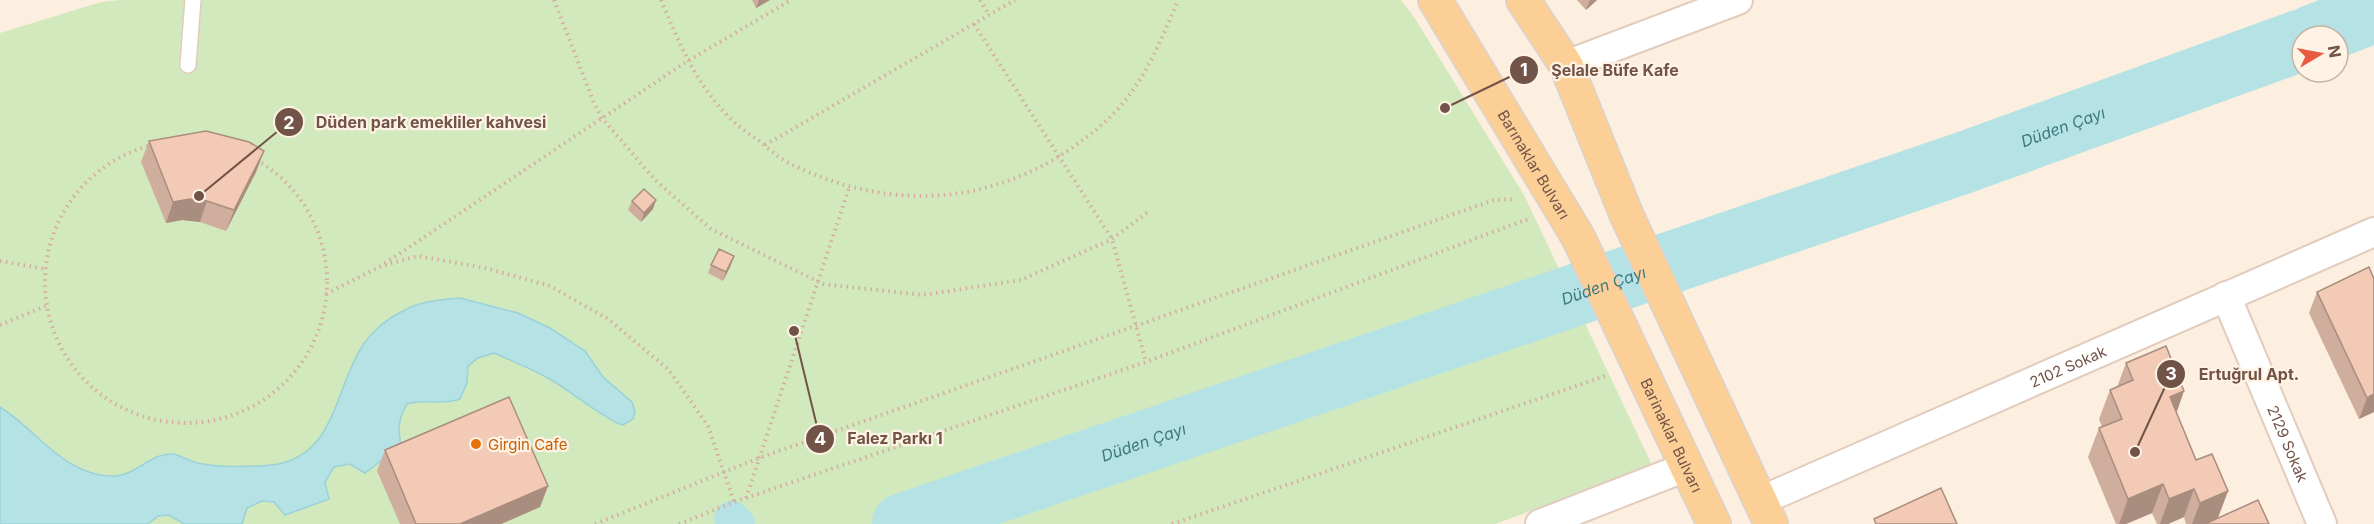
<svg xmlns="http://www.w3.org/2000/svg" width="2374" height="524" font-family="Inter,sans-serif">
<rect width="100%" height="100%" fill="#fcefdf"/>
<polygon fill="#d2e9be" points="121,0 1401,0 1414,17 1524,195 1653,467 1495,524 0,524 0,33 101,2"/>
<path fill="#b4e2e5" stroke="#9ad2d7" stroke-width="1.5" d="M460,298l58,15 32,15 35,23 18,26 29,25 3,10 -2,7 -10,6c-13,-2 -54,-35 -70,-44 -18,-11 -39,-19 -59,-28l-16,5 -10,8 -1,17 -7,16c-18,7 -35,-1 -53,5 -9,15 -9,25 -6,42l-36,27 -15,-9 -16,3 -9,15 4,17 -44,16 -11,-13 -12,-1 -15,7 -5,16h-58l-15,-9 -11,1 -10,8h-148v-117c37,23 65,70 114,69 21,0 38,-24 59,-22 10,2 19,9 30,10 16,3 51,3 68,1 62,-6 63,-71 89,-115 9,-16 26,-31 43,-39 17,-10 37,-11 57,-13z"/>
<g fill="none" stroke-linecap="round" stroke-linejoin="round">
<polyline stroke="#b4e2e5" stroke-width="36" points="732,519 737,524"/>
<g stroke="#b4e2e5" stroke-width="62">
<polyline points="2312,36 2374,12"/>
<path id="s1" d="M903,524l1057,-360 342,-124"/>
</g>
<defs>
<polyline id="lane" points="188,65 193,0"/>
<g id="street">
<polyline points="1566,65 1738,0"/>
<path id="s2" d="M2226,296l96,228"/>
<path id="s3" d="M1760,501l614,-269"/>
<polyline points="1540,524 1686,467"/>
</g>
<g id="primary">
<path id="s4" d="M1435,0l143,237 136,287"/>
<polyline points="1523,0 1566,65 1627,216 1771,524"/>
</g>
</defs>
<use href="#lane" stroke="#e2ccbe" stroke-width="18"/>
<use href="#street" stroke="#e2ccbe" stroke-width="32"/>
<use href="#primary" stroke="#dad2cf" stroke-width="36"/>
<g stroke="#d6ad9a" stroke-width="4" stroke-dasharray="1.5 4.5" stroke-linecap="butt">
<polyline points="554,0 594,103 602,118 655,180 711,229 823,284 923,295 1021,280 1112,239 1149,211"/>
<path d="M661,0c18,43 35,84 68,117 8,9 19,16 29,23 9,7 18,16 29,22 110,56 227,43 320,-42 35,-32 53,-77 71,-120"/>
<polyline points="980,0 989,15"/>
<polyline points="974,24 1112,239 1146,362"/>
<circle cx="186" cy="282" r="141"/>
<polyline points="765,145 1015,0"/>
<polyline points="0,261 45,269"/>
<polyline points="385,265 418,256 485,268 550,286 608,319 669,370 708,426 734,502"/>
<polyline points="326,294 381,266 686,62 791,0"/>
<polyline points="0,325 46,306"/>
<polyline points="746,498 849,188"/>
<polyline points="595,524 759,458 1494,200 1516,199"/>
<polyline points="679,524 734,502 1146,362 1528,219"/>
<polyline points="1172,524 1608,375"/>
</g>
<use href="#lane" stroke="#fff" stroke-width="15"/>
<use href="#street" stroke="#fff" stroke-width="28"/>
<use href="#primary" stroke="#fccf96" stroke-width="33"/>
</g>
<g fill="#d0ae9d">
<polygon points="752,0 770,0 756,8"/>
<polygon points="1577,0 1597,0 1586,10"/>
<polygon points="149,141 264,151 256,172 226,231 200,222 182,220 166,223 141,162"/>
<polygon points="632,201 653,209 641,222 628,210"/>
<polygon points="711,265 731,265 723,281 708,273"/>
<polygon points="2374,279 2374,412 2359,419 2309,313 2317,292"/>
<polygon points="2126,363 2176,413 2196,460 2228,491 2218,518 2269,524 2186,524 2184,517 2168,524 2157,524 2152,513 2126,524 2116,524 2088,457 2099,428 2102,427 2099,419 2110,390 2117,387"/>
<polygon points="385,450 548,486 540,507 501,524 400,524 377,471"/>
</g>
<g fill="#a98d7f">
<polygon points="759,0 770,0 756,8"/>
<polygon points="1590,0 1597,0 1586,10"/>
<polygon points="264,151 256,172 226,231 234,210"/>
<polygon points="190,199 207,201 200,222 182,220 166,223 173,202"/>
<polygon points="656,200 653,209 641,222 644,213"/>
<polygon points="734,256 731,265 723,281 726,272"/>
<polygon points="2184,391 2174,420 2170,397"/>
<polygon points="2374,394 2374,412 2359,419 2367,398"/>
<polygon points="2163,484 2152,513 2126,524 2119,524 2128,499"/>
<polygon points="548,486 540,507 501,524 460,524"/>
<polygon points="2194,489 2184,517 2168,524 2160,524 2169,499"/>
<polygon points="2228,491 2217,520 2208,524 2192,524 2200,503"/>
</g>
<g fill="#f2cab6" stroke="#a98d7f" stroke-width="1.5">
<polygon points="206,131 249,142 264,151 234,210 207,201 190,199 173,202 149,141"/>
<polygon points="644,189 656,200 644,213 632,201"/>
<polygon points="719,249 734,256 726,272 711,265"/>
<polygon points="2369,267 2374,279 2374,394 2367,398 2317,292"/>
<polygon points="2166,346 2184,391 2170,397 2196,460 2212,454 2228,491 2200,503 2194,489 2169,499 2163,484 2128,499 2099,428 2122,419 2110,390 2133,380 2126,363"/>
<polygon points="509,397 548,486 460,524 416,524 385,450"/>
<polygon points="1941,488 1957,524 1876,524 1874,519"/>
<polygon points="2258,500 2269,524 2205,524"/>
</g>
<circle fill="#e8710a" stroke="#fff3e5" stroke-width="2" cx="476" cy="444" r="6"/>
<g text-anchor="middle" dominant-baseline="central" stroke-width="4.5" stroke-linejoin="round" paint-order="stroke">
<g font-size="15" fill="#725347" stroke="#fff3e5">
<text stroke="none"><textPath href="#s4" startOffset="192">Barınaklar Bulvarı</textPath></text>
<text stroke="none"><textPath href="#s3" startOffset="336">2102 Sokak</textPath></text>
<text stroke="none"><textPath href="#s4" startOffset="496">Barinaklar Bulvarı</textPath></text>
<text stroke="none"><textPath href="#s2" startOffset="160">2129 Sokak</textPath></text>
</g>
<g font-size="15" fill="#c56008" stroke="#fff3e5" text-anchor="start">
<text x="488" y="444">Girgin Cafe</text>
</g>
<g font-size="16" font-style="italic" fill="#3e797f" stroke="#fff3e5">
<text stroke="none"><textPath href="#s1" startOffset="1226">Düden Çayı</textPath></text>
<text stroke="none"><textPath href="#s1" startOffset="740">Düden Çayı</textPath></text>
<text stroke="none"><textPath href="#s1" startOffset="254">Düden Çayı</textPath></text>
</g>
</g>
<path fill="none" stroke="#725347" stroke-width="2" d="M1445 108L1524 70M199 196L289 122M2135 452L2171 374M794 331L820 439"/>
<g fill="#725347" stroke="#fff3e5" stroke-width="2">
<circle cx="1445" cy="108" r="6"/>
<circle cx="199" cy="196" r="6"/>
<circle cx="2135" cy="452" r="6"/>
<circle cx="794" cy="331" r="6"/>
<circle cx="1524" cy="70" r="15"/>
<circle cx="289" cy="122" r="15"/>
<circle cx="2171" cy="374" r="15"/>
<circle cx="820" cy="439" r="15"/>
</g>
<g font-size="18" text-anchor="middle" font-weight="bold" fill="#fff">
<text x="1524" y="76">1</text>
<text x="289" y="129">2</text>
<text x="2171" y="380">3</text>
<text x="820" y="445">4</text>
</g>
<g font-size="16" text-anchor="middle" font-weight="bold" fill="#725347" stroke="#fff3e5" stroke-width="4.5" stroke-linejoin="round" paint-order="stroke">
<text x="1615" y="76">Şelale Büfe Kafe</text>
<text x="431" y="128">Düden park emekliler kahvesi</text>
<text x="2249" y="380">Ertuğrul Apt.</text>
<text x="895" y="444">Falez Parkı 1</text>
</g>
<g transform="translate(2320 54) rotate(80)"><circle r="28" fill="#fff3e5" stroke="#c7b3a6" stroke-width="1.5"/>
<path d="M0-4.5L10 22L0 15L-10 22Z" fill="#e85b41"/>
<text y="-9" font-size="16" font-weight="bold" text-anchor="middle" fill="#725347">N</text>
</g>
</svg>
